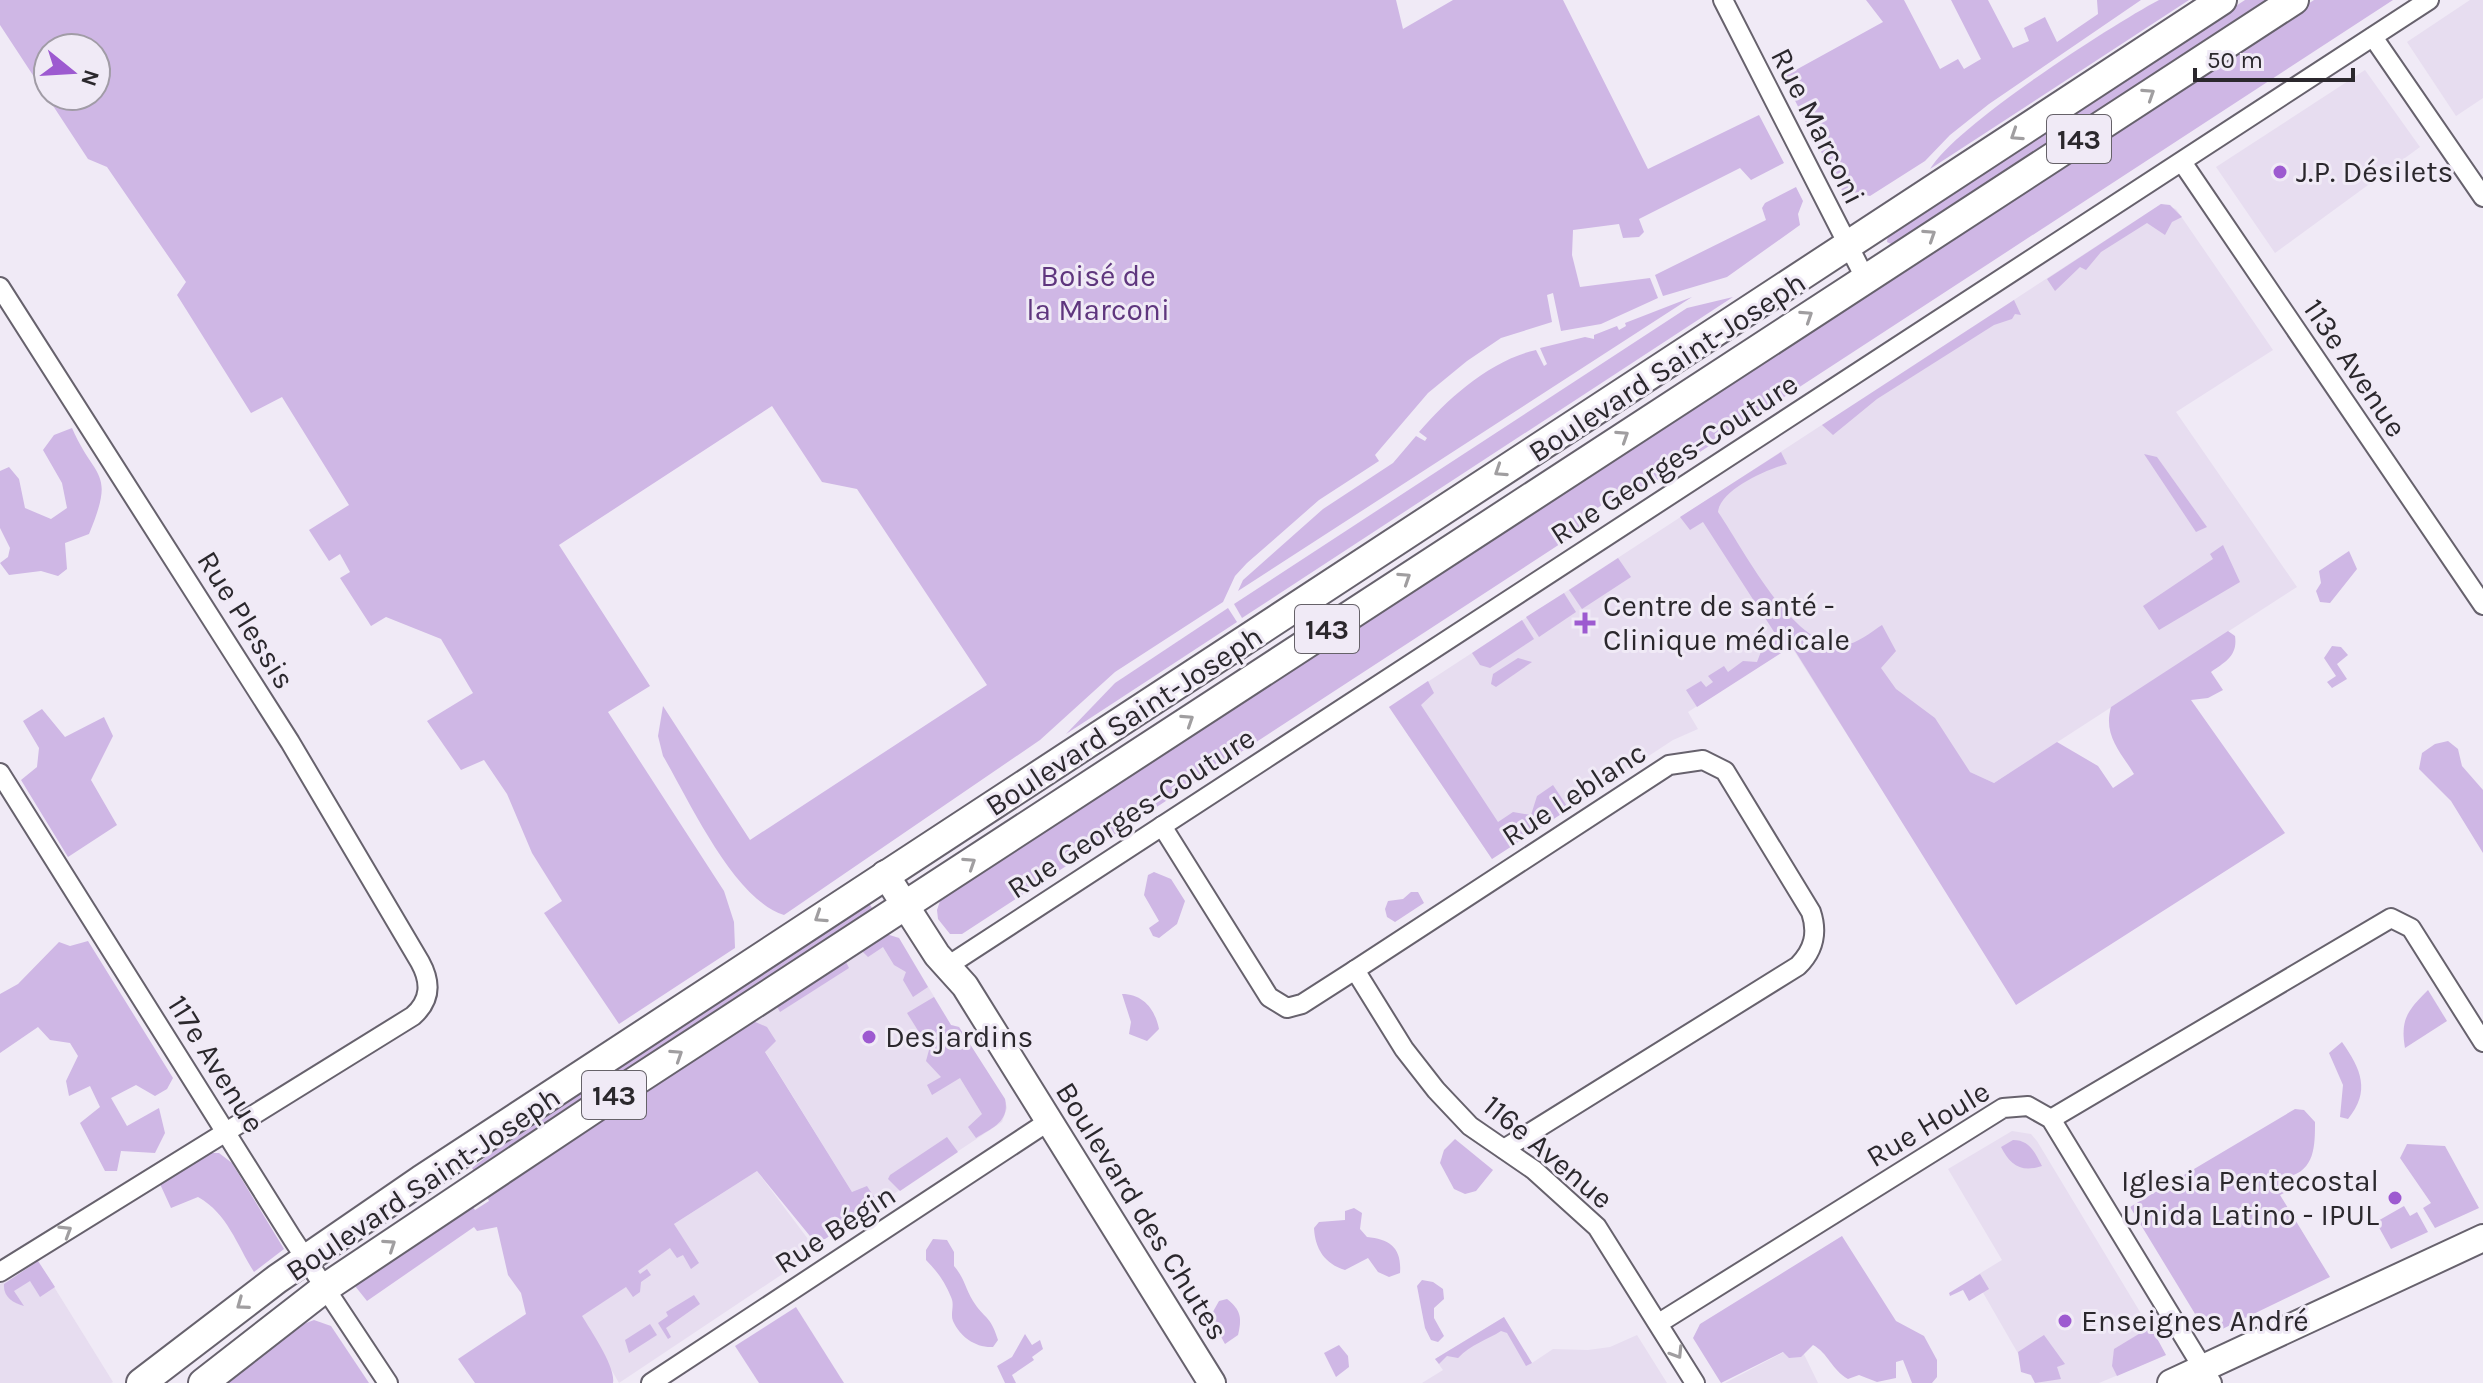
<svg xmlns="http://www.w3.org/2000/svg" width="2483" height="1383" font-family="Karla,sans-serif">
<rect width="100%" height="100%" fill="#f0eaf6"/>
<g fill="#e7ddf0">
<polygon points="2470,0 2483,0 2483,98 2456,116 2407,42"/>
<polygon points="2365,70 2420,147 2275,253 2216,167"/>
<polygon points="2161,204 2176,209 2273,350 2176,412 2297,587 1994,783 1970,772 1870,771 1791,646 1688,712 1698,729 1673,740 1492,859 1389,707"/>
<polygon points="886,934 899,938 951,1025 959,1027 1005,1099 1007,1108 1002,1122 865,1213 748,1024"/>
<polygon points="2012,1131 2031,1134 2037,1141 2166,1355 2099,1383 2035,1383 1974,1277 2002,1260 1948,1169"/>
<polygon points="757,1171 817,1251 619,1383 577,1310 683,1239 674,1224"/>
<polygon points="38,1261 113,1382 111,1383 0,1383 0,1284"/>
<polygon points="1504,1317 1532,1363 1553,1349 1588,1350 1610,1347 1637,1335 1667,1383 1422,1383 1443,1370 1435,1359"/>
<polygon points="1799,1344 1818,1383 1725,1383 1784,1352"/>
</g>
<g fill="#cfb7e5" fill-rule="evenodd">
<path d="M0,0h1396l7,29 50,-29h110l85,169 111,-54 25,48 -33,17 -11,-12 -101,51 5,13 -5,5 -16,1 -4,-14 -46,6 -1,25 8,32 70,-9 8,20 -57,26 -40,7 -8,-38 -6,2 5,27 -51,16 -34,23 -39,32 -53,62 4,6 -60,39 -72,63 -12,13 -12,26 -108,70 -75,68 -256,175c-50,-15 -95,-115 -121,-159l-5,-20 5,-30 87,134 237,-155 -130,-196 -35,-7 -50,-76 -213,139 91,141 -42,26 116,179 10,31 1,26 -116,76 -75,-111 18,-12 -30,-48 -25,-59 -23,-34 -23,10 -34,-49 46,-28 -32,-54 -55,-22 -15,9 -31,-48 10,-6 -10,-18 -11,7 -20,-31 40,-25 -67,-108 -31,16 -74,-118 9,-13 -79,-115 -19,-8 -88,-134zM48,48h48v48h-48z"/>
<polygon points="1866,0 1904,0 1940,69 1958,59 1964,69 1981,59 1951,0 1988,0 2013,48 2029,41 2024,28 2045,17 2057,42 2098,14 2097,0 2141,0 1989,104 1950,135 1925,161 1870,196 1849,191 1846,194 1839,187 1783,77 1883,22"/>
<path d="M2159,0h30l-259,169c25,-43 180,-143 229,-169z"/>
<polygon points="2245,0 2268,0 1893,245 1887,242 1888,233"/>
<polygon points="2314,0 2393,0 1614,508 1611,504 1606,507 1603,504 1582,520 1586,527 962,934 950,934 938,919 937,910 941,898"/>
<polygon points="1796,187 1803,201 1798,214 1800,225 1727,277 1663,296 1655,275 1766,220 1762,208 1765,203"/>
<polygon points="2161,204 2170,205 2182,217 2172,222 2165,235 2147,223 2101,252 2086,270 2080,267 2055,291 2047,279"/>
<path d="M1692,297l-454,294 5,-11 80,-71 70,-46 23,-27 9,5 2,-3 -8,-6c29,-34 72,-72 117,-82l8,16 3,-2 -7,-16 45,-11 9,2v-4l23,-9 2,4 7,-4 -1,-3z"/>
<polygon points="1733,297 1242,618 1234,604 1687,308"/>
<polygon points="2014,300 2021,315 2015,314 2012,319 1994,325 1877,399 1833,435 1822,425"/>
<path d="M72,428c23,53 44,41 17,106l-24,9 2,26 -9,7 -17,-5 -32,4 -9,-12 8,-6 2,-9 -10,-20v-57l9,-4 10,12 6,29 26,11 16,-11 -5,-25 -19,-33 11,-15z"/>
<path d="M1781,452l6,12c-20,5 -67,26 -69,48 27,39 75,137 126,133 13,-1 27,-13 38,-20l14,26 -15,17 15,21 39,29 35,54 24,11 63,-41 41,24 15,22 21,-14c-14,-23 -31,-39 -23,-67l117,-76 7,5c3,20 -10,26 -24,36l12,18 -15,8 -17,2 94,133 -269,172 -224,-359 -95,61 -11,-17 15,-9 5,6 7,-5 -5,-6 16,-10 4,6 15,-11 14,1 5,-13 16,-11 -75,-116 -13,8 -10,-13z"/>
<polygon points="2144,454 2157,457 2207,527 2196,532"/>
<polygon points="2223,545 2240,582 2159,630 2143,606 2213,559 2210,554"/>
<polygon points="2349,551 2357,569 2330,603 2320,602 2316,591 2321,583 2319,571"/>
<polygon points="1618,558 1631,577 1582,609 1569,590"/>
<polygon points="1564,593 1576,612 1539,637 1526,617"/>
<polygon points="1228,608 1237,622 1066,734 1115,683"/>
<polygon points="1522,620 1534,639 1490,668 1480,665 1472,653"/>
<polygon points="2332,646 2341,647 2348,655 2337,664 2347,679 2332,688 2327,682 2336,676 2324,658"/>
<polygon points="1518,658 1532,662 1496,687 1491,684 1493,674"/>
<polygon points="1428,681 1434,693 1421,705 1498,822 1513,812 1531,815 1537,796 1553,785 1569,809 1492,859 1389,707"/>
<polygon points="42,709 65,737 104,717 113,736 91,780 117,825 68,857 21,780 37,767 39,748 23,721"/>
<polygon points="2448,741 2458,749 2462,766 2483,790 2483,853 2451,801 2419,769 2422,753 2435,744"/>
<polygon points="1154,872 1171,879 1185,901 1177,924 1159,938 1153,936 1149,928 1159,921 1144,895 1148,875"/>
<polygon points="1411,892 1418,892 1424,903 1395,922 1387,917 1385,909 1388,901 1403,899"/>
<polygon points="867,900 874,911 475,1173 472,1168 538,1116"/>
<polygon points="886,934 899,938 928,987 913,997 903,980 906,972 894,965 883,947 868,957 861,950"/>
<polygon points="88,941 173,1078 167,1089 155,1096 136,1085 111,1098 127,1126 159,1108 165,1133 155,1153 121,1151 117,1171 105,1171 80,1123 100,1107 90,1086 69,1096 66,1081 78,1056 70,1043 50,1040 38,1027 0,1053 0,994 18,984 59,942 70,946"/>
<polygon points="845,960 849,968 780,1012 776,1005"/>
<path d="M2428,990l19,31 -42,27c-5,-29 3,-38 23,-58z"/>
<path d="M1122,994c21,0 33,15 37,35l-12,12 -18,-7 2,-12z"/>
<path d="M934,997l17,28 8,2 46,72c5,22 -12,29 -29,39l-8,-11 14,-13 -22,-36 -28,17 -5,-10 14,-8 -15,-16 6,-22 -10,-2 -15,-24z"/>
<path d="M753,1021l14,6 9,14 -11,11 87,140 15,-6 9,14 -2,8 -49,31 -11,2 -57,-70 -83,53 25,39 -8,6 -8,-14 -6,3 -7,-10 -32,23 2,3 7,-5 4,6 -10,7 -1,10 -7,5 -7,-10 -44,29c9,15 34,51 31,67h-138l-17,-24 68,-45 -5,-21 -13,-18 -11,-48 -20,4 -3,-4 -107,74 -12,-15 117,-80 3,4 14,-9 -3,-6z"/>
<path d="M2342,1042c19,27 29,49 6,77l-8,-2 3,-32 -14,-32z"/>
<path d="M2295,1109l9,1 11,12c0,24 0,48 -27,55l-2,15 -6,3 50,82 -118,57 -9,-7 -73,-120z"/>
<polygon points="947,1137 958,1152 900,1191 888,1179 890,1175"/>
<polygon points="1455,1139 1493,1170 1476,1191 1465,1194 1454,1189 1440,1163 1444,1150"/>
<path d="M2013,1140c17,0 22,13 29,26 -21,7 -32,-1 -41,-19z"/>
<polygon points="2407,1144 2445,1146 2479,1208 2435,1228 2423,1208 2431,1203 2400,1158"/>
<path d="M210,1153h9l13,10 52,86 -30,23c-18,-28 -26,-58 -56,-75l-27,11 -11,-24z"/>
<polygon points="2404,1206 2410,1216 2417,1212 2428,1232 2391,1249 2376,1222"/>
<path d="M1354,1208l8,5 -2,16 7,8c23,2 35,11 33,36l-11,4 -11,-5 -10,-14 -23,12c-20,-6 -30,-21 -31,-42l5,-6 26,-2v-9z"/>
<path d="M1842,1236l54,85 28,15 13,24v17l-5,6h-20l-9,-23 -7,2v16l-19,4 -18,-7 -11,4c-16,-9 -20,-26 -35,-34l-12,12 -12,1 -6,-6 -62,31 -28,-45 7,-14z"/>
<path d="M933,1239l14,1 7,12v14c11,13 11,22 19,35 11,18 17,13 25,39l-5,7c-17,1 -33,-10 -40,-26 -3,-7 2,-16 -2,-24 -6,-15 -14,-26 -25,-37v-10z"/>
<path d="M38,1261l17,26 -15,10 -10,-16 -16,10 10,15c-11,-3 -21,-9 -20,-22z"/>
<polygon points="1980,1274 1989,1289 1969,1301 1963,1290 1950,1296 1949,1293"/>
<polygon points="1422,1280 1433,1282 1443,1289 1444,1299 1434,1308 1434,1318 1444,1336 1438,1342 1431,1340 1425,1328 1417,1286"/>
<polygon points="694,1295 700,1304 666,1328 671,1337 668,1339 658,1323 668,1316 666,1312"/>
<path d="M1227,1299c14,11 15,19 11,36l-13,9 -15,-27 9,-16z"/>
<polygon points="796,1307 844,1383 759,1383 735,1346"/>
<path d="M1504,1317l28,46 -6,3 -19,-33 -6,-2c-14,9 -30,13 -43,27l-11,-2 -8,8 -4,-5z"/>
<polygon points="314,1320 331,1326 369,1383 222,1383 298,1326"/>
<polygon points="650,1324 657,1335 629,1353 625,1340"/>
<polygon points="2147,1329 2152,1329 2166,1355 2117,1376 2112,1366 2114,1349"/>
<polygon points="1025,1334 1032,1345 1040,1340 1043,1349 1032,1357 1034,1360 1012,1375 1016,1383 1005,1383 997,1366 1012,1357"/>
<polygon points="2044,1335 2065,1364 2057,1367 2061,1379 2035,1383 2031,1375 2021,1372 2018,1352"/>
<polygon points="1339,1345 1348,1356 1349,1367 1336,1377 1324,1353"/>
</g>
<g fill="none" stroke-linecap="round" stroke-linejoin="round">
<defs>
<g id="street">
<polyline points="1723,0 1865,278"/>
<polyline points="2373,37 2483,197"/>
<polyline points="2182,162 2483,605"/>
<path d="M0,287l290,455 130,220c11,20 11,38 -7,54l-413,256"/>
<polyline points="0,773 292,1238 388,1383"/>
<path d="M1162,826l107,171 18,11 15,-4 53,-34 314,-205 34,-5 22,11 86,141c7,21 3,38 -13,54l-294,183"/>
<polyline points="949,965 2429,0"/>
<polyline points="1355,970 1404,1049 1436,1090 1470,1126 1534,1170 1597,1227 1695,1383"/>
<polyline points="2051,1119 2391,918 2411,928 2483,1042"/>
<polyline points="1659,1323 2003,1108 2028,1106 2051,1119 2212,1383"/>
<polyline points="651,1383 1049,1121"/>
</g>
<g id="secondary">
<polyline points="885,874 937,955 965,986 1212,1383"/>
<polyline points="2171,1383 2483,1238"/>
</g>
<g id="primary">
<polyline points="141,1383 277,1279 421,1180 2222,0"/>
<polyline points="203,1383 325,1288 614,1095 2294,0"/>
</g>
</defs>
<use href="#street" stroke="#67626d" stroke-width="22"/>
<use href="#secondary" stroke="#67626d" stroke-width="30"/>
<use href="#primary" stroke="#67626d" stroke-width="32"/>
<use href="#street" stroke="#fff" stroke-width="18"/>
<use href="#secondary" stroke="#fff" stroke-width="26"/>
<use href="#primary" stroke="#fff" stroke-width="28"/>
</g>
<defs><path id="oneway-chevron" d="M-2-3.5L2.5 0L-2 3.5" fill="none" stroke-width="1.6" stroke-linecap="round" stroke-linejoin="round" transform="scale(2)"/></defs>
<g stroke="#a09ea0">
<use href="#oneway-chevron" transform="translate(2149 94) rotate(-33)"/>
<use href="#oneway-chevron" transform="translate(2016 135) rotate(147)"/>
<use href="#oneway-chevron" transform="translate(1930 235) rotate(-33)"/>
<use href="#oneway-chevron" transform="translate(1807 316) rotate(-33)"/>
<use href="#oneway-chevron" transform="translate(1623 436) rotate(-33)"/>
<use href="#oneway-chevron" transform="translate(1500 471) rotate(147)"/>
<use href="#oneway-chevron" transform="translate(1405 578) rotate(-33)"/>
<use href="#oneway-chevron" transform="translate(1188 720) rotate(-33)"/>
<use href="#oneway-chevron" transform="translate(970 863) rotate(-33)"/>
<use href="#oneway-chevron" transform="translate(820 917) rotate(147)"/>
<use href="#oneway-chevron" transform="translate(677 1055) rotate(-33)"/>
<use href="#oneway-chevron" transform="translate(66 1231) rotate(-32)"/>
<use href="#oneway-chevron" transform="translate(390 1245) rotate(-34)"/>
<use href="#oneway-chevron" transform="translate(242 1304) rotate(144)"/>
<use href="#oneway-chevron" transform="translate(1677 1353) rotate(58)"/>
</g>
<g fill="#9d5ad0" stroke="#f0eaf6" stroke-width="3">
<circle cx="2280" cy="172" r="8"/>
<path d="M1581 611h8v8h8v8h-8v8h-8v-8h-8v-8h8z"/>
<circle cx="869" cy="1037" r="8"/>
<circle cx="2395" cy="1198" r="8"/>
<circle cx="2065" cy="1321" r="8"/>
</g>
<g text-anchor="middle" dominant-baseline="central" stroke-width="6" stroke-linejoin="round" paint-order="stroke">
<g fill="#f0eaf6" stroke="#666269" stroke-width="2">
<rect x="2047" y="115" width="64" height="48" rx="6"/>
<rect x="1295" y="605" width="64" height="48" rx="6"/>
<rect x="582" y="1071" width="64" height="48" rx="6"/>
</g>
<g font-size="28" font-weight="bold" fill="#2b282d">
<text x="2079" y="139">143</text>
<text x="1327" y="629">143</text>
<text x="614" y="1095">143</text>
</g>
<g font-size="30" fill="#2b282d" stroke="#f0eaf6">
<text transform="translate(1818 126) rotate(63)">Rue Marconi</text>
<text transform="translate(1667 367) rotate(-33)">Boulevard Saint-Joseph</text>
<text transform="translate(2355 368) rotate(56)">113e Avenue</text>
<text transform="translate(1674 459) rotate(-33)">Rue Georges-Couture</text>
<text transform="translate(246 620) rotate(58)">Rue Plessis</text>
<text transform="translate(1124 721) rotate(-33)">Boulevard Saint-Joseph</text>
<text transform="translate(1574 794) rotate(-33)">Rue Leblanc</text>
<text transform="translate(1131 813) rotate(-33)">Rue Georges-Couture</text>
<text transform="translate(216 1064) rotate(58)">117e Avenue</text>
<text transform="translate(1928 1124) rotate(-31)">Rue Houle</text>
<text transform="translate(1548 1152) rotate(40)">116e Avenue</text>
<text transform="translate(423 1184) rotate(-34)">Boulevard Saint-Joseph</text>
<text transform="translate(1142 1211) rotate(58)">Boulevard des Chutes</text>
<text transform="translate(835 1229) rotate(-33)">Rue Bégin</text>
</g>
<g font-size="30" fill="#2b282d" stroke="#f0eaf6" text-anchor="start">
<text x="2296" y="172">J.P. Désilets</text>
<text x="1603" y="606">Centre de santé -<tspan x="1603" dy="34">Clinique médicale</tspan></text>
<text x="885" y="1037">Desjardins</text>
<text x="2379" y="1181" text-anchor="end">Iglesia Pentecostal<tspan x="2379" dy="34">Unida Latino - IPUL</tspan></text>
<text x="2081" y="1321">Enseignes André</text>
</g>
<g font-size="30" fill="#5f367e" stroke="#f0eaf6">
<text x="1098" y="276">Boisé de<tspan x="1098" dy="34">la Marconi</tspan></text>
</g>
</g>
<g transform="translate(72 72) rotate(108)"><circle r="38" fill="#f0eaf6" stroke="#a19ca6" stroke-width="2"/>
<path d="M0-6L14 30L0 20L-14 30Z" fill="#9d5ad0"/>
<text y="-12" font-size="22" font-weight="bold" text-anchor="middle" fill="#2b282d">N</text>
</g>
<path d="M2195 68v12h158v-12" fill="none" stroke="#2b282d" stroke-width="4"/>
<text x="2207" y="68" font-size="24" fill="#2b282d" stroke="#f0eaf6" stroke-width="6" paint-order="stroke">50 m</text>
</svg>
